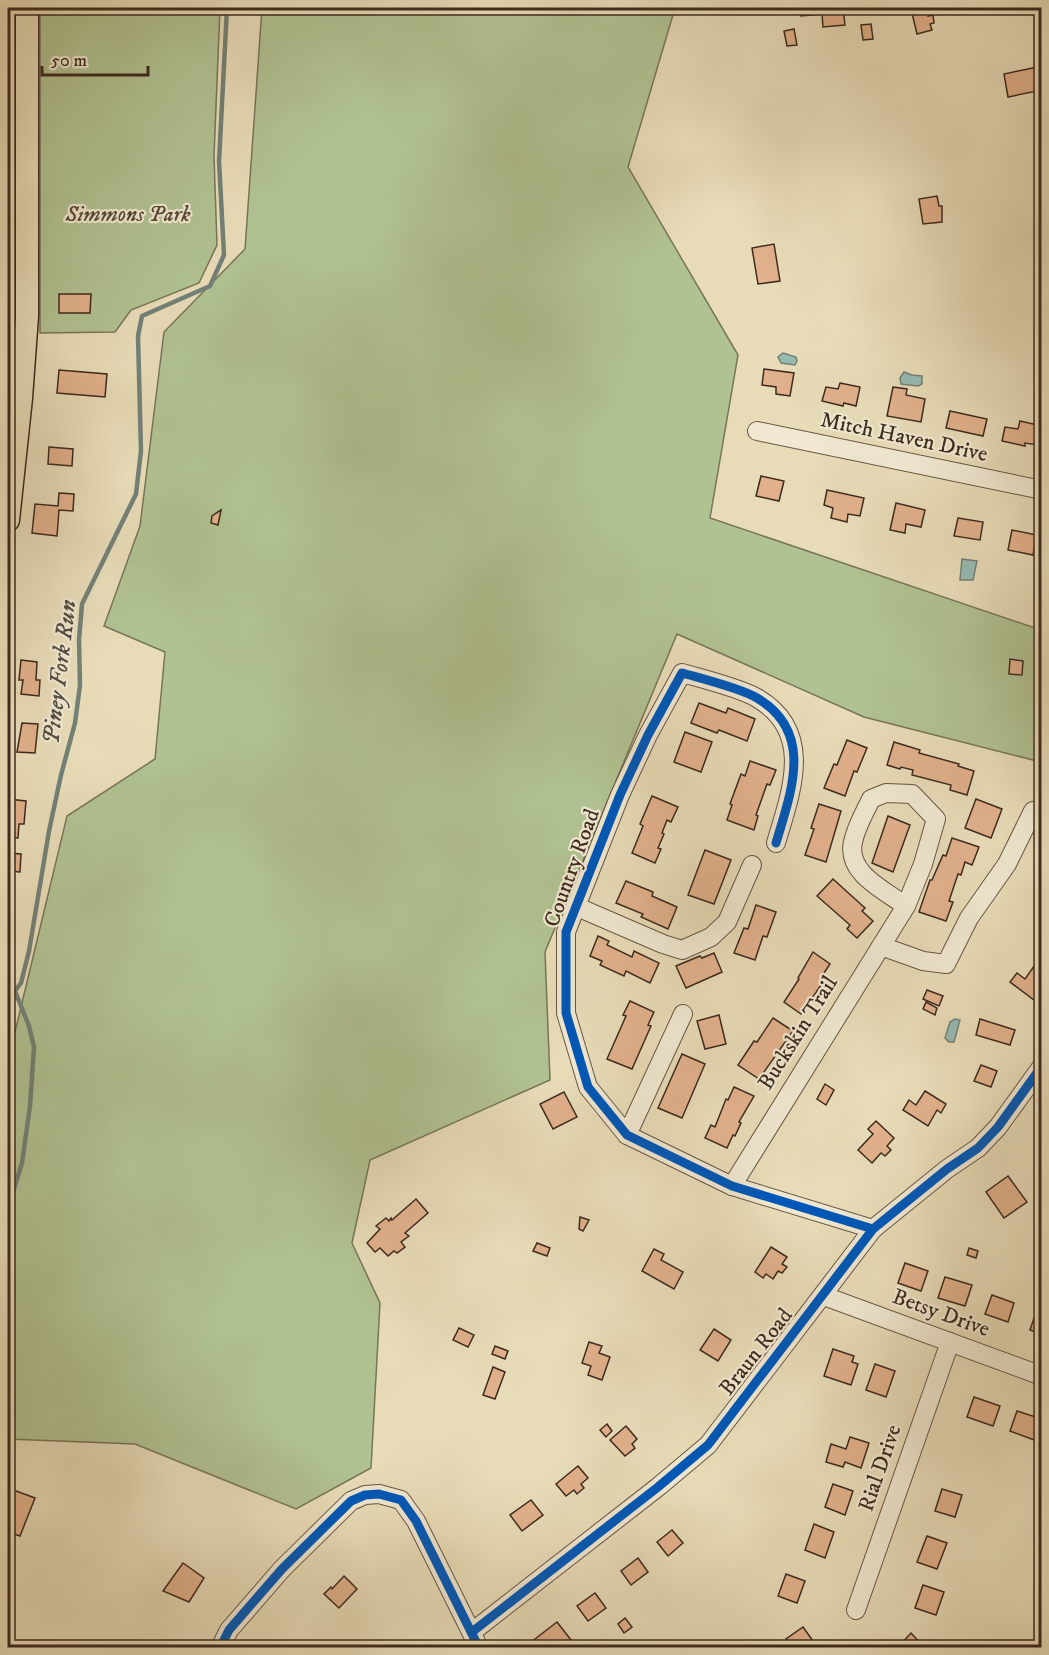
<svg xmlns="http://www.w3.org/2000/svg" width="1049" height="1655" font-family="'IM FELL DW Pica',serif">
<rect width="100%" height="100%" fill="#e8dcb8"/>
<filter id="stains"><feTurbulence type="fractalNoise" baseFrequency=".00333" numOctaves="4"/><feColorMatrix values="0 0 0 0 .2 0 0 0 0 .09 0 0 0 0 .02 0 0 0 .5 -.17"/></filter>
<radialGradient id="worn" r=".72"><stop offset=".6" stop-color="#630" stop-opacity="0"/><stop offset="1" stop-color="#630" stop-opacity=".3"/></radialGradient>
<g fill="#b1c292" stroke="#777658" stroke-width="1.5">
<polygon points="40,8 220,8 214,156 217,245 199,283 131,310 115,332 40,333"/>
<polygon points="262,8 675,8 628,167 738,355 710,518 1041,630 1041,762 864,717 677,634 545,952 550,1080 370,1160 352,1243 380,1303 371,1468 296,1509 135,1444 8,1439 8,1061 67,816 155,759 165,652 104,626 140,526 164,332 245,249"/>
</g>
<g fill="#97bbb2" stroke="#738177" stroke-width="1.5">
<polygon points="783,353 796,357 797,361 795,365 781,363 778,357"/>
<polygon points="904,372 912,375 922,376 922,384 918,386 901,384 900,378"/>
<polygon points="962,559 977,561 973,580 960,580"/>
<polygon points="955,1019 960,1020 954,1042 949,1042 945,1038 950,1022"/>
</g>
<g fill="none" stroke-linecap="round" stroke-linejoin="round">
<polyline stroke="#738177" stroke-width="4.5" points="8,1208 22,1163 30,1106 34,1047 29,1026 15,991 21,983 29,951 49,831 61,775 75,723 80,685 79,640 82,604 136,494 141,451 138,336 142,316 210,286 224,255 219,161 227,8"/>
</g>
<g fill="#e1b18b" stroke="#3d2a1e" stroke-width="1.5">
<polygon points="800,8 843,8 845,25 823,27 822,14 801,16"/>
<polygon points="914,8 926,8 928,16 933,15 934,23 930,24 932,30 917,34 912,13 915,12"/>
<polygon points="871,24 873,39 863,40 861,25"/>
<polygon points="794,29 797,45 787,46 784,31"/>
<polygon points="1042,66 1042,90 1008,97 1004,74"/>
<polygon points="937,196 939,206 942,206 942,222 923,224 919,199"/>
<polygon points="774,244 780,281 758,284 752,248"/>
<polygon points="59,294 91,294 90,313 59,313"/>
<polygon points="764,369 794,373 790,396 776,394 776,387 762,385"/>
<polygon points="59,370 107,374 105,397 57,393"/>
<polygon points="840,383 860,387 856,406 844,403 843,406 822,401 826,387 838,389"/>
<polygon points="893,387 907,389 906,395 925,399 921,422 887,416"/>
<polygon points="950,411 987,419 983,436 946,428"/>
<polygon points="1020,421 1042,426 1038,445 1025,443 1025,446 1002,441 1005,427 1018,429"/>
<polygon points="49,447 73,449 72,466 48,464"/>
<polygon points="761,476 784,481 779,501 756,496"/>
<polygon points="827,490 864,498 860,516 848,514 847,522 831,518 833,508 824,505"/>
<polygon points="59,493 74,494 73,511 59,510 57,536 32,533 35,504 58,506"/>
<polygon points="896,503 925,510 921,527 906,524 905,533 890,530"/>
<polygon points="221,510 218,525 211,523 212,516"/>
<polygon points="958,518 983,522 980,540 954,536"/>
<polygon points="1012,530 1037,535 1033,555 1008,550"/>
<polygon points="1010,659 1023,661 1022,675 1009,674"/>
<polygon points="21,660 37,662 36,680 40,680 39,696 21,694 23,680 19,680"/>
<polygon points="699,703 726,713 728,708 755,719 747,741 719,730 717,733 691,723"/>
<polygon points="22,723 38,724 35,753 17,752"/>
<polygon points="685,732 712,742 701,772 674,762"/>
<polygon points="847,740 867,748 857,772 854,771 845,796 824,788 834,764 837,765"/>
<polygon points="894,742 920,750 919,753 959,764 958,766 974,771 967,795 950,790 951,785 912,775 913,770 901,767 900,769 887,765"/>
<polygon points="750,761 776,770 770,785 767,784 756,815 758,816 754,830 727,820 732,805 730,804 741,774 745,776"/>
<polygon points="652,796 678,807 671,822 667,820 662,833 664,834 658,848 661,849 655,863 632,853 643,826 640,824"/>
<polygon points="8,799 26,801 24,824 19,824 18,838 8,837"/>
<polygon points="976,799 1002,809 991,838 965,828"/>
<polygon points="819,804 841,811 826,862 805,855 814,829 811,828"/>
<polygon points="888,816 910,825 893,872 872,863"/>
<polygon points="952,838 979,847 972,865 965,862 961,875 958,874 949,901 953,902 946,921 919,912 930,880 932,880 943,855 946,856"/>
<polygon points="705,850 731,860 714,904 688,895"/>
<polygon points="8,853 21,854 20,872 8,871"/>
<polygon points="833,879 865,908 862,911 873,921 857,938 847,929 850,925 817,896"/>
<polygon points="626,881 653,892 652,896 677,907 668,929 641,917 643,914 616,903"/>
<polygon points="756,905 776,912 767,937 763,936 755,960 734,953 744,928 748,929"/>
<polygon points="598,936 609,941 607,945 632,957 634,951 659,963 650,983 626,971 624,976 600,965 602,961 590,956"/>
<polygon points="813,952 830,964 822,976 826,978 801,1014 784,1002 799,979 798,978"/>
<polygon points="714,953 722,972 686,988 676,966 700,956 702,958"/>
<polygon points="1037,962 1042,965 1042,991 1034,1000 1010,982 1017,973 1025,979"/>
<polygon points="927,990 943,996 939,1006 923,999"/>
<polygon points="630,1001 654,1012 648,1025 651,1026 632,1069 607,1059 626,1016 623,1015"/>
<polygon points="926,1002 937,1008 935,1015 923,1009"/>
<polygon points="719,1015 726,1044 705,1049 697,1021"/>
<polygon points="773,1018 793,1031 759,1079 738,1065 754,1041 757,1042"/>
<polygon points="980,1019 1015,1030 1010,1045 976,1035"/>
<polygon points="682,1054 705,1064 682,1118 658,1108"/>
<polygon points="981,1065 997,1071 991,1087 974,1081"/>
<polygon points="825,1084 834,1090 826,1105 817,1099"/>
<polygon points="734,1087 754,1096 739,1122 741,1123 735,1136 733,1135 727,1148 705,1138 711,1125 715,1127 726,1099 728,1100"/>
<polygon points="925,1091 946,1104 941,1113 937,1110 928,1126 903,1110 909,1100 916,1105"/>
<polygon points="564,1092 577,1117 553,1129 540,1104"/>
<polygon points="876,1121 894,1138 887,1146 891,1150 885,1156 881,1153 872,1163 858,1150 873,1134 868,1129"/>
<polygon points="1008,1176 1027,1202 1004,1218 986,1192"/>
<polygon points="416,1199 428,1213 405,1233 409,1236 401,1242 405,1247 397,1253 394,1251 388,1256 380,1248 375,1252 367,1243 380,1229 376,1226 386,1218 389,1221 391,1218 392,1220"/>
<polygon points="580,1217 589,1220 583,1231 579,1229"/>
<polygon points="537,1243 550,1248 547,1256 533,1251"/>
<polygon points="771,1247 787,1257 782,1264 787,1267 782,1273 778,1271 773,1279 766,1274 763,1278 755,1272"/>
<polygon points="969,1248 978,1251 976,1258 967,1255"/>
<polygon points="654,1249 664,1254 661,1260 683,1272 674,1289 642,1271"/>
<polygon points="905,1263 928,1271 921,1291 898,1283"/>
<polygon points="945,1277 972,1285 965,1306 938,1298"/>
<polygon points="992,1295 1014,1303 1008,1322 985,1314"/>
<polygon points="1037,1309 1042,1310 1042,1334 1030,1330"/>
<polygon points="459,1328 474,1335 468,1347 453,1340"/>
<polygon points="714,1329 731,1340 718,1361 700,1350"/>
<polygon points="589,1342 602,1346 599,1353 610,1357 602,1380 588,1375 591,1366 582,1363"/>
<polygon points="495,1346 508,1351 505,1359 492,1354"/>
<polygon points="833,1349 854,1356 852,1362 858,1364 851,1385 824,1376"/>
<polygon points="875,1364 895,1371 886,1397 866,1390"/>
<polygon points="493,1367 505,1372 495,1399 483,1395"/>
<polygon points="974,1397 1000,1406 993,1426 967,1417"/>
<polygon points="1017,1411 1042,1419 1042,1427 1037,1441 1010,1431"/>
<polygon points="607,1424 612,1431 606,1437 600,1430"/>
<polygon points="626,1426 637,1439 632,1444 635,1448 625,1456 610,1440"/>
<polygon points="850,1437 869,1443 861,1468 845,1462 843,1467 826,1462 831,1444 846,1449"/>
<polygon points="578,1466 588,1478 581,1484 584,1488 577,1494 574,1490 566,1496 556,1484"/>
<polygon points="833,1484 853,1491 845,1515 825,1507"/>
<polygon points="8,1488 35,1498 20,1536 8,1532"/>
<polygon points="942,1489 962,1495 955,1517 935,1511"/>
<polygon points="531,1500 543,1515 522,1531 510,1515"/>
<polygon points="814,1524 834,1532 825,1558 805,1550"/>
<polygon points="672,1530 683,1543 668,1556 657,1542"/>
<polygon points="927,1536 947,1543 937,1569 917,1562"/>
<polygon points="638,1558 648,1572 631,1585 621,1571"/>
<polygon points="183,1563 204,1578 189,1602 163,1591"/>
<polygon points="786,1574 805,1581 797,1603 778,1596"/>
<polygon points="344,1576 357,1589 339,1608 324,1594 331,1587 332,1589"/>
<polygon points="923,1585 944,1592 936,1615 915,1608"/>
<polygon points="595,1593 606,1608 588,1621 577,1606"/>
<polygon points="625,1618 632,1627 624,1633 618,1624"/>
<polygon points="557,1622 571,1640 561,1648 527,1648 526,1646"/>
<polygon points="803,1627 818,1648 792,1648 786,1639"/>
<polygon points="911,1633 925,1648 897,1648"/>
</g>
<g fill="none" stroke-linecap="round" stroke-linejoin="round">
<defs>
<g id="minor">
<polyline points="757,431 1042,490"/>
<path d="M776,843c15,-51 39,-111 -19,-145 -17,-10 -54,-19 -75,-25l-34,62 -28,60 -54,137v81l22,74 39,48 105,51 141,43"/>
<polyline points="575,906 663,944 682,950 711,937 727,922 752,865"/>
<polyline points="881,946 923,961 946,964 969,918 1007,864 1033,811"/>
<polyline points="627,1135 683,1014"/>
<path d="M732,1186l174,-280 17,-42 13,-45 -24,-25 -26,-1 -15,6c-6,13 -15,28 -18,43 -7,31 31,48 53,64"/>
<polyline points="824,1296 1042,1376"/>
<polyline points="856,1610 950,1342"/>
<polyline points="472,1632 658,1487 708,1445 873,1229 947,1169 978,1148 998,1127 1042,1066"/>
<polyline points="220,1648 229,1630 282,1569 351,1501 365,1495 379,1494 401,1500 416,1521 479,1648"/>
</g>
<polyline id="major" points="8,520 21,398 27,316 27,8"/>
</defs>
<use href="#minor" stroke="#685644" stroke-width="20"/>
<use href="#major" stroke="#3d2a1e" stroke-width="25"/>
<use href="#minor" stroke="#f0e8d1" stroke-width="18"/>
<use href="#major" stroke="#e8dcb8" stroke-width="22"/>
<defs>
<g id="cycleway">
<path d="M776,843c15,-51 39,-111 -19,-145 -17,-10 -54,-19 -75,-25l-34,62 -28,60 -54,137v81l22,74 39,48 105,51 141,43"/>
<polyline points="472,1632 658,1487 708,1445 873,1229 947,1169 978,1148 998,1127 1042,1066"/>
<polyline points="220,1648 229,1630 282,1569 351,1501 365,1495 379,1494 401,1500 416,1521 479,1648"/>
</g>
</defs>
<use href="#cycleway" stroke="#f0e8d1" stroke-width="13"/>
<use href="#cycleway" stroke="#0057b8" stroke-width="9"/>
</g>
<g text-anchor="middle" dominant-baseline="central" stroke-width="4.5" stroke-linejoin="round" paint-order="stroke">
<g font-size="22" font-style="italic" fill="#544835" stroke="#f0e8d1">
<text x="128" y="214">Simmons Park</text>
</g>
<g font-size="22" fill="#3d2a1e" stroke="#f0e8d1">
<text transform="translate(904 437) rotate(12)">Mitch Haven Drive</text>
<text transform="translate(572 868) rotate(-70)">Country Road</text>
<text transform="translate(798 1033) rotate(-58)">Buckskin Trail</text>
<text transform="translate(941 1313) rotate(20)">Betsy Drive</text>
<text transform="translate(756 1352) rotate(-52)">Braun Road</text>
<text transform="translate(880 1468) rotate(-71)">Rial Drive</text>
</g>
<g font-size="24" font-style="italic" fill="#544e43" stroke="#f0e8d1">
<text transform="translate(60 672) rotate(-83)">Piney Fork Run</text>
</g>
</g>
<rect width="1049" height="1655" fill="none" stroke="#e8dcb8" stroke-width="30"/>
<rect x="9" y="9" width="1031" height="1637" fill="none" stroke="#3d2a1e" stroke-width="3"/>
<rect x="15" y="15" width="1019" height="1625" fill="none" stroke="#3d2a1e" stroke-width="1.5"/>
<path d="M42 66v9h106v-9" fill="none" stroke="#3d2a1e" stroke-width="3"/>
<text x="51" y="66" font-size="18" fill="#3d2a1e" stroke="#f0e8d1" stroke-width="4.5" paint-order="stroke">50 m</text>
<rect width="100%" height="100%" filter="url(#stains)"/>
<rect width="100%" height="100%" fill="url(#worn)"/>
</svg>
